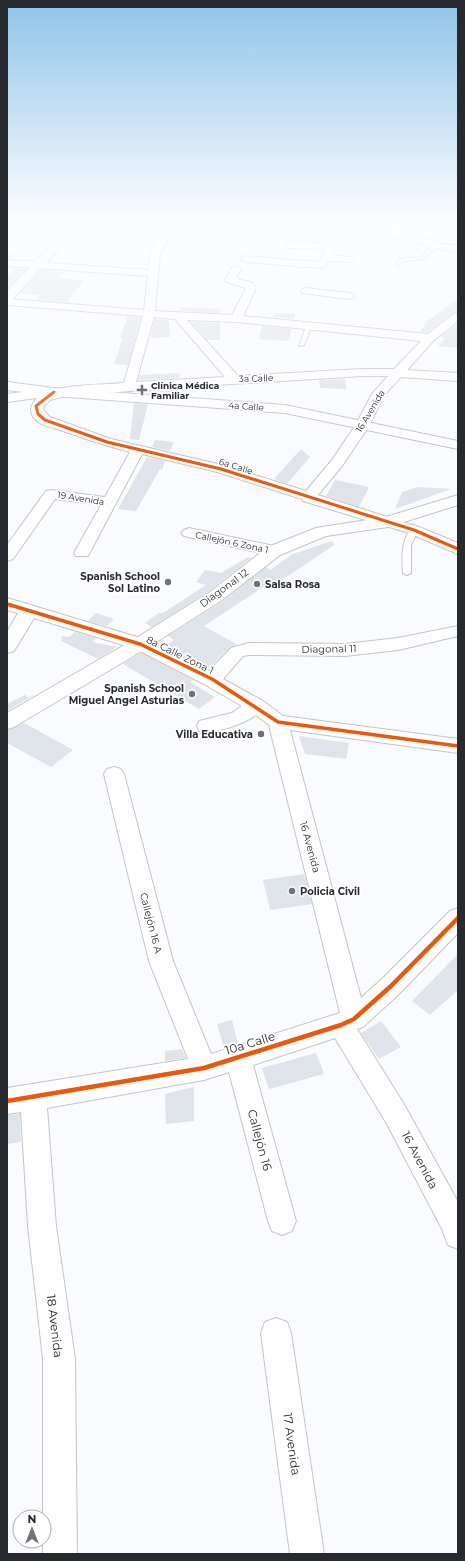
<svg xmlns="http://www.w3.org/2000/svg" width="465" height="1561" font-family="Montserrat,sans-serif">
<rect width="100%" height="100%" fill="#f9fbfe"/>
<g fill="#dfe3ea">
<polygon points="14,268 26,269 7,289 7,277"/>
<polygon points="41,270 63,272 58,278 84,280 67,302 36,300 40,295 20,294"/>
<polygon points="458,299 458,312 453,313 428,332 420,332 426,322"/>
<polygon points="179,307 220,309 220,313 182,311"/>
<polygon points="275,313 295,314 294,319 273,317"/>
<polygon points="128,316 141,317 128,365 114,364 123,338 120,338"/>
<polygon points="155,319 169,320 170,337 150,338"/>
<polygon points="191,322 220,323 220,340 207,340"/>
<polygon points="458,323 458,348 438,346 445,338 440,337"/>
<polygon points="262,326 292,329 288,341 259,339"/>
<polygon points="180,373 179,378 138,380 140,375"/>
<polygon points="345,379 346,389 320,388 319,380"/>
<polygon points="176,389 175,393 135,392"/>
<polygon points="134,403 148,404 139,440 130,439"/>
<polygon points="155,440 174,442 170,451 152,447"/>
<polygon points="301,449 310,457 287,484 274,479"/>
<polygon points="147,457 165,461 162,470 160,469 136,511 118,509"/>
<polygon points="335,480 369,487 359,507 326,496"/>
<polygon points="418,487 451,489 395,509 402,492"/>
<polygon points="332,541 334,545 282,580 276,584 271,582 204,626 238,645 230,647 208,669 164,647 174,640 168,636 223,601 266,567 270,570 293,554"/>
<polygon points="248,557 251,558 209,591 152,627 145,623 159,613 163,613 206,585 196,582 205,570 221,573"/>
<polygon points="96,613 114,619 107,626 88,621"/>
<polygon points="75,632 96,638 92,642 117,647 98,659 61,641 62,636 69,637"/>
<polygon points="141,653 193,680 190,682 215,697 199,709 123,664"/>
<polygon points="25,695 28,697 34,695 7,711 7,704"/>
<polygon points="24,723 73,750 51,767 7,743 7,730"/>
<polygon points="299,736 349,743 346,759 305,754"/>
<polygon points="304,874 312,904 270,910 263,880"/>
<polygon points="458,954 458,990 430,1015 412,1001"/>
<polygon points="232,1020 238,1044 224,1048 217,1024"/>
<polygon points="381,1021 401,1047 379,1059 361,1033"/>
<polygon points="182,1049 186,1058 165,1061 165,1051"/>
<polygon points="316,1053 324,1074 269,1089 262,1068"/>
<polygon points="194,1087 194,1121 166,1124 165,1094"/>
<polygon points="20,1114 21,1142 7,1144 7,1115"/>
</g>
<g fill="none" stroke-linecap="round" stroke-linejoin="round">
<defs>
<g id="service">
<polygon points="20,220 25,220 14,232 7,233 7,231 10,230"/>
<polygon points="436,243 440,244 424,259 403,261 399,266 396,264 399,259 421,257"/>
<polygon points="7,255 12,255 12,256 7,257"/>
<polygon points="307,324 312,325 304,345 299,346"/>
<path d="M411,528h6l1,2 -7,15v28l-4,2 -4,-2c-1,-17 -2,-31 8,-45z"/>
</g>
<g id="minor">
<path d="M170,220h10l-20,33 -5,58 77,4 14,-27 -20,-6 -1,-2 7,-13 4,-1 5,3 -5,9 16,5 4,5 -13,28 185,18 26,-20 4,-1v8l-24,19 -27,30 51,3v8l-57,-4 -17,18 -15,31 -27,40 -24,29 101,32 39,16v11l-49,-21 -106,-32 -1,-2 -85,-27 -75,-18 -54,102h-12l-2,-3 27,-48 -46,-6 -42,60 -6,2v-16l39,-54 5,-1 54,7 25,-45c-23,-6 -45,-13 -67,-21 -7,-3 -16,-4 -23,-8 -17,-11 -7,-26 8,-31 23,-8 51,-7 76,-9l19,-67 -136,-11v-6l137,11 4,-34 -141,-10v-6l141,10 2,-17zM154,317l21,2 50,58 -89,5zM187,320l49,2 185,19 -27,28h-32l-124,7zM362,376h26l-16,18 -17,32 -23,34 -26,31 -80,-25 -115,-27 -61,-22 -7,-7 1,-4 6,-6 15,-4 118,-9z"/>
<polygon points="391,220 401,220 399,237 393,237 391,235"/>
<polygon points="336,222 341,225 329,243 336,248 332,255 353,258 354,260 353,262 328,261 325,267 321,268 245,262 240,259 245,256 318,262 326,249 290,248 285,245 290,242 320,243 333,223"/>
<polygon points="306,288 350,293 355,296 350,299 302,293 301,291 302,289"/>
<polygon points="189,528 274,546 280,548 282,551 280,554 274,556 184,536 181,533 184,530"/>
<path d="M458,626v10l-60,14 -53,6 -96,-1 -6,1 -20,23 40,22 20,15 175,23v14l-168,-23 71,268 22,-20 67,-67 8,-3v25l-59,61 -36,33 -6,2 48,77 53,96v47l-10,-4 -6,-16 -55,-105 -52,-86 -82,27 43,156 -4,10 -10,4 -10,-4 -4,-10 -39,-149 -25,8 -157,28 9,118 19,133 2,195h-34v-195l-15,-133 -7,-114 -14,2v-26l181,-29 -39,-98 -45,-187 3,-5 7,-2 7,2 3,5 49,187 38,93 129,-41 -71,-288 -13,-10c-13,9 -42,20 -57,16l-2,-5 2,-5 33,-8 10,-7 -38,-22 -70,-36 -3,-4 3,-4 6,-2 6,2 63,31 22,-23 18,-5 96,1 53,-6z"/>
<polygon points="276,1318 287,1322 291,1333 324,1554 290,1554 261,1333 265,1322"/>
</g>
<g id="tertiary">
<polygon points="54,388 59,389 61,392 59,395 7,402 7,394"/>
<polygon points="7,598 147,640 150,644 147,648 140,650 34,618 14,651 7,653 7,632 18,613 7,610"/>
</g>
<g id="secondary">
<polygon points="74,220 85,220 11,301 7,302 7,291"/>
<path d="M302,220c53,0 105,15 156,27v6l-62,-15 -89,-15z"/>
<polygon points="7,382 54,388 285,405 458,441 458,449 285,413 54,396 7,390"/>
<polygon points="458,495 458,505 388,527 326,536 280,555 222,600 147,648 14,727 7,729 7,713 133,640 210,592 268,547 316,528 386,517"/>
</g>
</defs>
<use href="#service" stroke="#c2c4c7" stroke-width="2"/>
<use href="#minor" stroke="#c2c4c7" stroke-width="2"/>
<use href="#tertiary" stroke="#c2c4c7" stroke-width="2"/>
<use href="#secondary" stroke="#c2c4c7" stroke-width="2"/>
<use href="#service" fill="#fefeff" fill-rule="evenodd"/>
<use href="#minor" fill="#fefeff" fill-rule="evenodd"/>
<use href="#tertiary" fill="#fefeff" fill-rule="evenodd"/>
<use href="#secondary" fill="#fefeff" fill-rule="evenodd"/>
<defs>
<polyline id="cycleway-far2" points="54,392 36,406 38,414 45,420 107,442 221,469 414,530 458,549"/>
<polyline id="cycleway-far1" points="7,604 140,644 212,679 278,722 458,746"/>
<polyline id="cycleway" points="7,1101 204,1068 341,1025 354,1019 391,986 458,918"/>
</defs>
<use href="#cycleway-far2" stroke="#fff" stroke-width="4.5"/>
<use href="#cycleway-far1" stroke="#fff" stroke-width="5.5"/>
<use href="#cycleway" stroke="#fff" stroke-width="7"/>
<use href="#cycleway-far2" stroke="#e8590c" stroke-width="3"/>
<use href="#cycleway-far1" stroke="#e8590c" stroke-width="3.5"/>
<use href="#cycleway" stroke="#e8590c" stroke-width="4.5"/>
</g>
<linearGradient id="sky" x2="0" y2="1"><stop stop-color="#8fc4e7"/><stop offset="0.5" stop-color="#fcfdff"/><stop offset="1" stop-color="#fcfdff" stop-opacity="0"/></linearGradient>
<rect width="465" height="439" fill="url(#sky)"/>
<g fill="#707377" stroke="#fff" stroke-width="1.5">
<path d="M140 384h4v4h4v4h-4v4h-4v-4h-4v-4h4z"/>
<circle cx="168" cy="582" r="4"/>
<circle cx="257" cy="584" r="4"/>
<circle cx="192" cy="694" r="4"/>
<circle cx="261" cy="734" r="4"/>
<circle cx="292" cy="891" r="4"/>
</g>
<g text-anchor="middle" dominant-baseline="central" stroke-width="3.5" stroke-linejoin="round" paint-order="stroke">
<g font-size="9" fill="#272a2e" stroke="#fff">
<text transform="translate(256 378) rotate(-2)">3a Calle</text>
<text transform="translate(246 406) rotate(4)">4a Calle</text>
<text transform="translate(370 411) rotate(-59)">16 Avenida</text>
<text transform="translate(236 466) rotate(17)">6a Calle</text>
<text transform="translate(81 498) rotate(9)">19 Avenida</text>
<text transform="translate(232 542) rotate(12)">Callejón 6 Zona 1</text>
</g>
<g font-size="9" font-weight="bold" fill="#272a2e" stroke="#fff" text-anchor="start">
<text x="151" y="385">Clínica Médica<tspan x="151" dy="10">Familiar</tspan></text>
</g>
<g font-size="10" font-weight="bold" fill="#272a2e" stroke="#fff" text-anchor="end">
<text x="160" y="576">Spanish School<tspan x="160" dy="12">Sol Latino</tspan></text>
<text x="265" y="584" text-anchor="start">Salsa Rosa</text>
<text x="184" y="688">Spanish School<tspan x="184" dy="12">Miguel Angel Asturias</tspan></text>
<text x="253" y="734">Villa Educativa</text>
<text x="300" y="891" text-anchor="start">Policia Civil</text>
</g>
<g font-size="10" fill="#272a2e" stroke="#fff">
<text transform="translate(224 588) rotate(-36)">Diagonal 12</text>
<text transform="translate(329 649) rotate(-1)">Diagonal 11</text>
<text transform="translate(180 655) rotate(26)">8a Calle Zona 1</text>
<text transform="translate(310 847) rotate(75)">16 Avenida</text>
<text transform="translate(151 923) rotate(76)">Callejón 16 A</text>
</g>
<g font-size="12" fill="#272a2e" stroke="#fff">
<text transform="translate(250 1043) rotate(-17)">10a Calle</text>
<text transform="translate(260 1140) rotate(75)">Callejón 16</text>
<text transform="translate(420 1160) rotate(62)">16 Avenida</text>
<text transform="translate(55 1326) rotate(83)">18 Avenida</text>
<text transform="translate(292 1444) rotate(82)">17 Avenida</text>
</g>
</g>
<rect width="465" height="1561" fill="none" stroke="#272a2e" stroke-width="16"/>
<g transform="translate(32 1529)"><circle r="19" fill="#ffffff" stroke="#a9aaab"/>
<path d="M0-3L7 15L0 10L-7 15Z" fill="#707377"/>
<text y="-6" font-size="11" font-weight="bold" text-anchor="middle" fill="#272a2e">N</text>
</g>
</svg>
